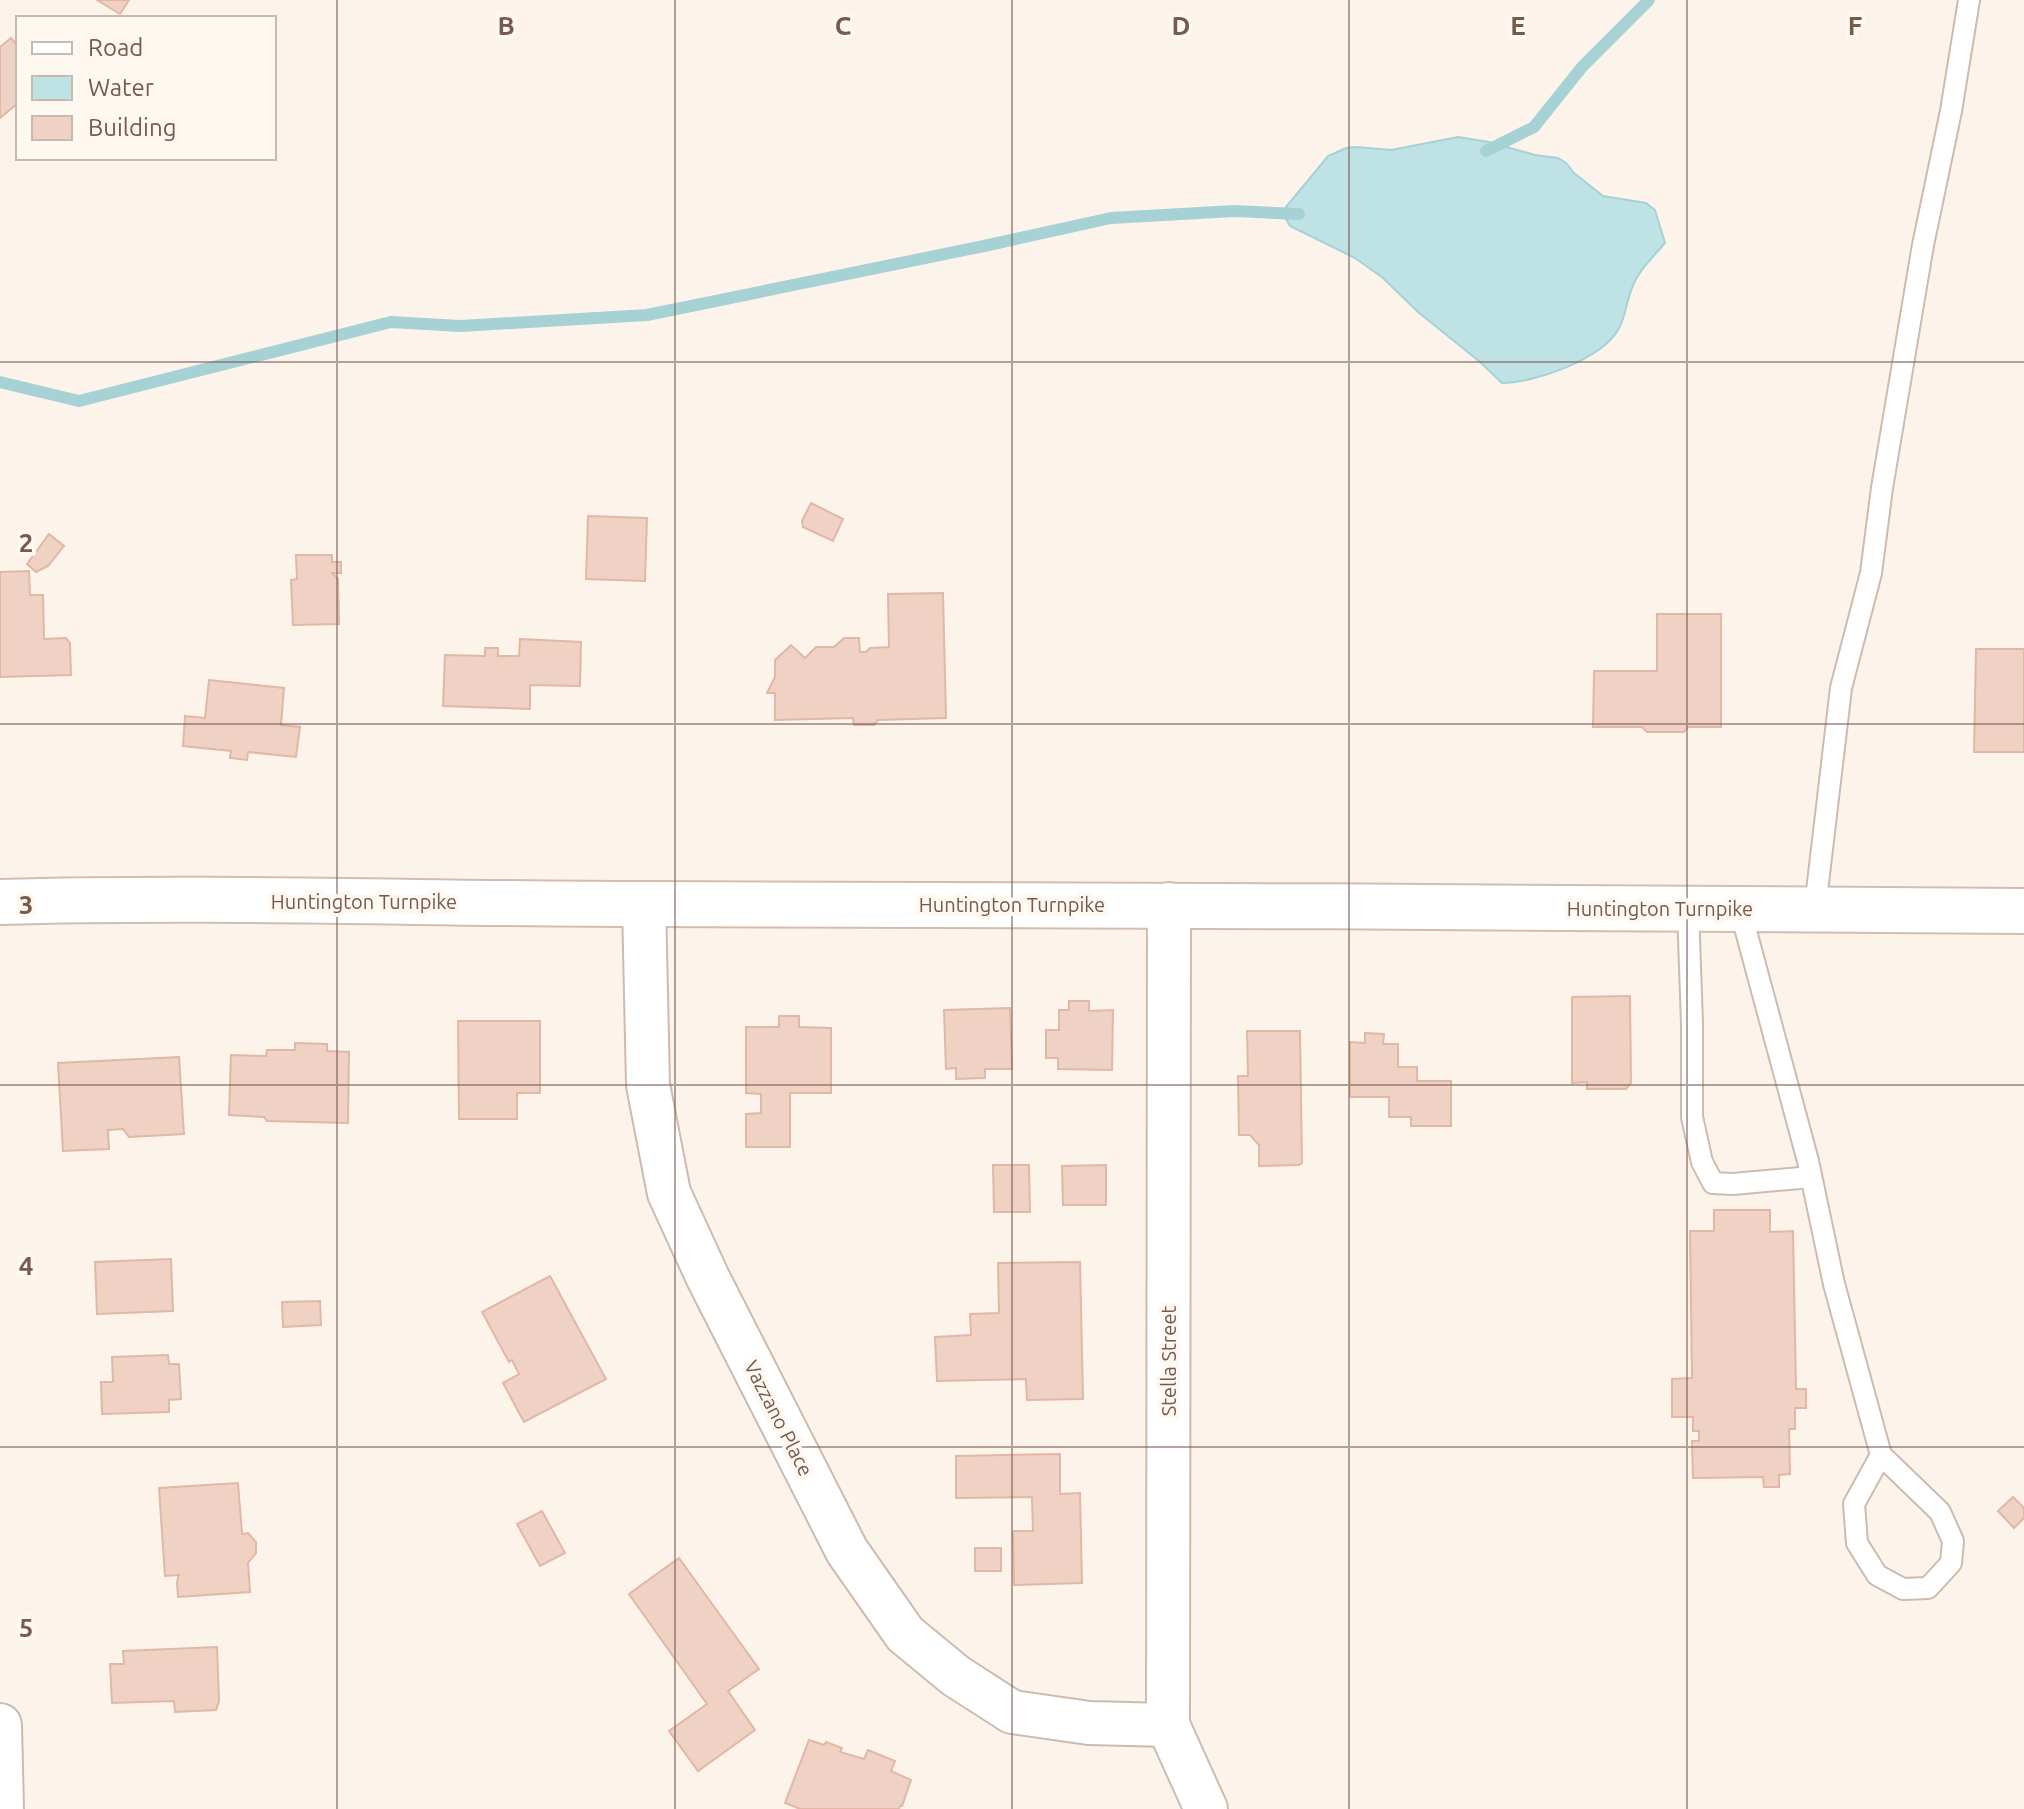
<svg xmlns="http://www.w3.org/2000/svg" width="2024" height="1809" font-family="Ubuntu,sans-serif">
<rect width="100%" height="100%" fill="#fcf4eb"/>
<path fill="#bfe2e5" stroke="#a6d2d6" stroke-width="2" d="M1458,137l31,5 46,13 23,3 8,5 8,10 29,23 43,7 9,7 10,33c-12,14 -27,28 -33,45 -6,14 -6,29 -14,42 -17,29 -83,53 -116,53l-22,-21 -62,-50 -35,-34 -28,-20 -65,-32 -5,-9 1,-10 42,-51 18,-8 11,-1 34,3z"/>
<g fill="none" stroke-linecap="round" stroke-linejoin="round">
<g stroke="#a6d2d6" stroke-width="12">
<polyline points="1486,151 1534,127 1582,67 1649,0"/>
<polyline points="0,382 79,401 391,322 460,326 647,315 984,246 1111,218 1234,211 1299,214"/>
</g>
</g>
<g fill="#f0d2c4" stroke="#e1b7a5" stroke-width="2">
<polygon points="97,0 129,0 120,14"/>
<polygon points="11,38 18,46 18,103 0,118 0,47"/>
<polygon points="811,503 843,519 833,541 803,527 802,521"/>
<polygon points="588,516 647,518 645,581 586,579"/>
<polygon points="49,534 64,546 48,566 36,572 27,564"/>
<polygon points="296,555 332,555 332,562 341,562 341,573 332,573 338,579 339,624 293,625 291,580 297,579"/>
<polygon points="29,571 30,595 43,595 44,639 66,638 70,643 71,675 0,677 0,572"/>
<polygon points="943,593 946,718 878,720 874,725 854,725 853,718 775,720 775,693 767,693 775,677 775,660 791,645 805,658 816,647 834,647 844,638 859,638 860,652 866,652 870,648 889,647 888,594"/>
<polygon points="1657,614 1721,614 1721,727 1688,727 1684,732 1647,732 1642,727 1593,727 1594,671 1657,671"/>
<polygon points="520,639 581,642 580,686 530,685 530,709 443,706 445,655 485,656 485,648 498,648 498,656 519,656"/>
<polygon points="1976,649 2024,649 2024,752 1974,752"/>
<polygon points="209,680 284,688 281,725 300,727 296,757 248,752 247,760 230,758 231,751 183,746 185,716 205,718"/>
<polygon points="1630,996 1631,1083 1626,1089 1587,1089 1587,1082 1572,1083 1572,997"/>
<polygon points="1069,1001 1089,1001 1089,1011 1113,1010 1112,1070 1058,1069 1058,1058 1046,1058 1046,1030 1059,1030 1059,1010 1069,1010"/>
<polygon points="1010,1008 1012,1069 985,1069 985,1078 956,1079 956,1068 946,1069 944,1010"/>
<polygon points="779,1016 799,1016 799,1027 831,1028 831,1093 790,1093 790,1147 746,1147 746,1114 761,1113 761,1094 746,1093 746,1027 779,1027"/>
<polygon points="458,1021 540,1021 540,1093 517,1093 517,1119 459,1119"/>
<polygon points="1247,1031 1300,1031 1302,1163 1299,1165 1259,1166 1259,1145 1250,1135 1239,1135 1238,1076 1248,1076"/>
<polygon points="1365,1033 1384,1034 1383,1044 1398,1044 1398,1067 1417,1067 1417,1081 1451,1081 1451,1126 1411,1126 1411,1117 1389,1117 1389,1097 1350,1097 1350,1042 1365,1043"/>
<polygon points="295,1043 327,1044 327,1051 349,1052 348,1123 267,1121 264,1117 229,1115 231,1055 266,1056 267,1050 295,1050"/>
<polygon points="179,1057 184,1134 129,1137 123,1129 108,1130 109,1149 63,1151 58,1063"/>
<polygon points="993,1165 1029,1165 1030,1212 994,1212"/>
<polygon points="1106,1165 1106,1205 1063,1205 1062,1166"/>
<polygon points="1714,1210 1770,1210 1770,1232 1793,1231 1796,1389 1806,1389 1806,1408 1795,1408 1795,1429 1789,1429 1790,1474 1779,1475 1779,1487 1764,1487 1763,1477 1693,1478 1692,1441 1699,1441 1699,1431 1693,1431 1693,1417 1672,1417 1672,1379 1692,1378 1690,1231 1714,1231"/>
<polygon points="171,1259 173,1311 97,1314 95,1262"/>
<polygon points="1080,1262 1083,1399 1027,1400 1026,1379 937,1381 935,1337 971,1335 970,1314 999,1313 998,1263"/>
<polygon points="550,1276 606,1379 524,1422 503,1383 519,1374 512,1360 509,1362 482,1312"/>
<polygon points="320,1301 321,1325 283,1327 282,1302"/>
<polygon points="168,1355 169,1364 179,1364 181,1399 169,1400 169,1412 102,1414 101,1382 113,1382 112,1357"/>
<polygon points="1060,1454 1060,1494 1080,1493 1082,1583 1014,1585 1013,1531 1033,1531 1032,1497 956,1498 956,1456"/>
<polygon points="238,1483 242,1534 248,1533 256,1542 256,1553 248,1563 250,1592 178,1597 177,1582 179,1575 165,1576 159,1488"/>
<polygon points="2013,1497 2024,1508 2024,1518 2014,1528 1998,1511"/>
<polygon points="542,1511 565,1553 540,1566 517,1524"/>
<rect x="975" y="1548" width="26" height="23"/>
<polygon points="679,1558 759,1669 728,1691 755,1730 698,1771 669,1731 707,1704 629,1594"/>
<polygon points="217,1647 219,1701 216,1710 175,1712 174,1701 112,1703 110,1664 124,1664 123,1651"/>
<polygon points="809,1740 824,1745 826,1742 842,1748 840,1752 864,1759 868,1750 895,1761 891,1771 911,1780 902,1806 900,1806 899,1809 800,1809 785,1803"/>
</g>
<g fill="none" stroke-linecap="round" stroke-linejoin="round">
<defs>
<g id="lane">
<polyline points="1815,908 1841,688 1871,573 1882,488 1923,245 1951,111 1969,0"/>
<polyline points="1688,909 1692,1024 1692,1117 1702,1162 1713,1183 1733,1184 1811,1177"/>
<polyline points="1740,909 1808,1161 1834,1284 1881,1455 1940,1512 1953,1541 1951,1563 1928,1588 1903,1589 1877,1575 1857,1543 1854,1504 1881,1455"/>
</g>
<g id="street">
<polyline points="644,904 648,1085 669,1193 708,1278 847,1551 905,1634 956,1676 1012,1712 1089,1723 1168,1725"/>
<polyline points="1169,904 1168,1725 1206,1809"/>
<polyline points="0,1725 2,1809"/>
</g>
<path id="secondary" d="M0,902c217,-6 434,2 651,2 458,1 915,3 1373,7"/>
</defs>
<use href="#lane" stroke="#cebbb0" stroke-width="24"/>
<use href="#street" stroke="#cebbb0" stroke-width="46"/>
<use href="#secondary" stroke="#d3bdb0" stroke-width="48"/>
<use href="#lane" stroke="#fff" stroke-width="20"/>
<use href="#street" stroke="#fff" stroke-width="42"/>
<use href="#secondary" stroke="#fff" stroke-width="44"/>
</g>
<path fill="none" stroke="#765a4e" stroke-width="2" stroke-opacity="0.55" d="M337,0v1809M675,0v1809M1012,0v1809M1349,0v1809M1687,0v1809M0,362h2024M0,724h2024M0,1085h2024M0,1447h2024"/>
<g text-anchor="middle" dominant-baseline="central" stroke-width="8" stroke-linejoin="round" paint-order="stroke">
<g font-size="20" fill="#765a4e" stroke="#fef8f1">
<text x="364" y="901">Huntington Turnpike</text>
<text x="1012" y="904">Huntington Turnpike</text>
<text x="1660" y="908">Huntington Turnpike</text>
<text transform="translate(1168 1361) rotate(-90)">Stella Street</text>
<text transform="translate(779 1418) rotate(63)">Vazzano Place</text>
</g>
</g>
<g font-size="26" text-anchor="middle" font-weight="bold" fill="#765a4e" stroke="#fef8f1" stroke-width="8" stroke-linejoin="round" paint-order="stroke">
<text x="506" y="35">B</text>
<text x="843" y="35">C</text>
<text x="1181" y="35">D</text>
<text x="1518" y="35">E</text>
<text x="1855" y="35">F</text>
<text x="26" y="552">2</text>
<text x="26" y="914">3</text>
<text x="26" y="1275">4</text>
<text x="26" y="1637">5</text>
</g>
<rect x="16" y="16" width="260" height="144" fill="#fef8f1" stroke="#c8b9b0" stroke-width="2"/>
<rect x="32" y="42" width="40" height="12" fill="#ffffff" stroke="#c8b9b0" stroke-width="2"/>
<text x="88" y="56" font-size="24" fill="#765a4e">Road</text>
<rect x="32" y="76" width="40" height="24" fill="#bfe2e5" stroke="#c8b9b0" stroke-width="2"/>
<text x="88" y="96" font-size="24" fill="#765a4e">Water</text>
<rect x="32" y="116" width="40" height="24" fill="#f0d2c4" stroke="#c8b9b0" stroke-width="2"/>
<text x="88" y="136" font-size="24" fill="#765a4e">Building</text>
</svg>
